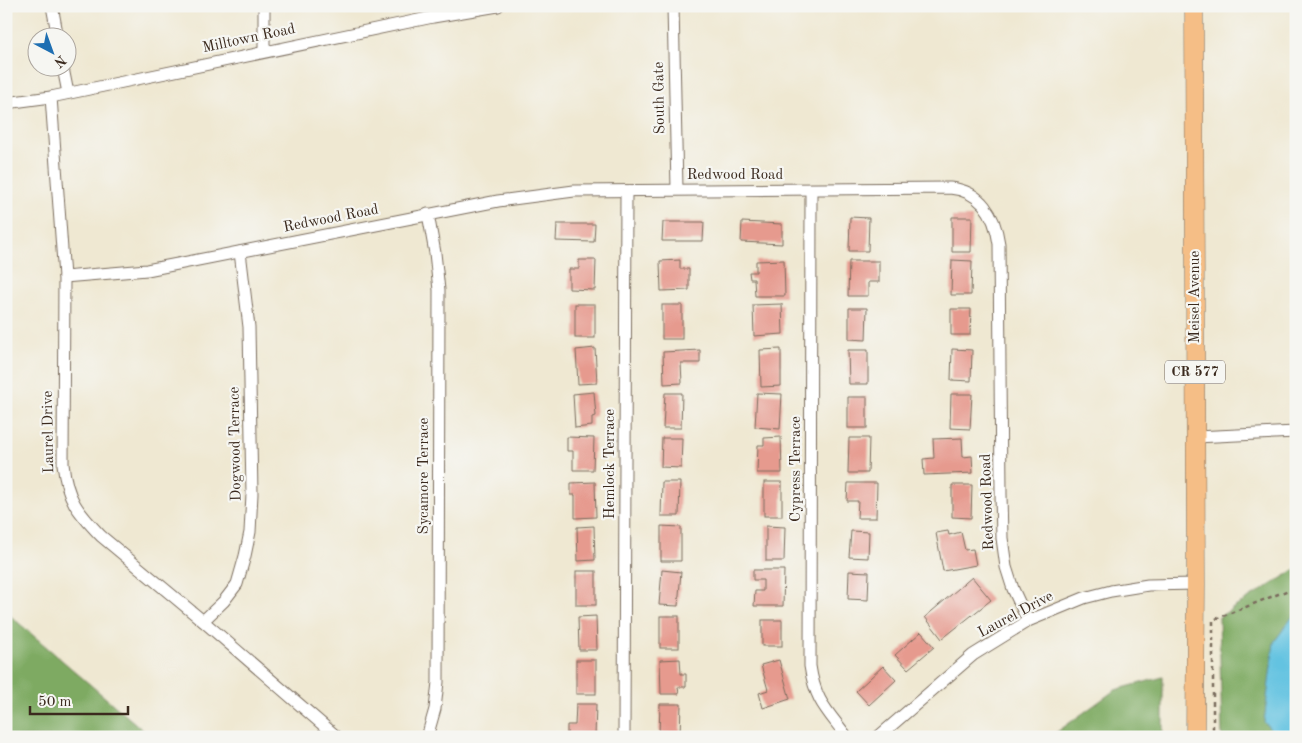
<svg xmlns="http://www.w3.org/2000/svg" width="1302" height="743" font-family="'Old Standard TT',serif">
<rect width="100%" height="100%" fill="#f6f6f2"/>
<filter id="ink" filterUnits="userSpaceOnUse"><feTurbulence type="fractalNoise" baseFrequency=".02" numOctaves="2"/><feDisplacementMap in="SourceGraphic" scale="10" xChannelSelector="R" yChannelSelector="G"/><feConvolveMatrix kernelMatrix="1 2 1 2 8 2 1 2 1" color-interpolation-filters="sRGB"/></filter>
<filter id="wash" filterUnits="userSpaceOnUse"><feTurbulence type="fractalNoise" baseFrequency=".0096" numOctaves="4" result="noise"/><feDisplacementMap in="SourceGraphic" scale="20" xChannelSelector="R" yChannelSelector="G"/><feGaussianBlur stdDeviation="1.12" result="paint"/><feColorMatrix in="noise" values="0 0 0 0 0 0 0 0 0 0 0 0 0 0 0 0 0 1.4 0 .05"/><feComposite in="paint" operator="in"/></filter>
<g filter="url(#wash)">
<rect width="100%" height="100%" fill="#efe8d2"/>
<g fill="#7eaa62" stroke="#5c6a40">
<polygon points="1296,569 1296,737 1222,737 1219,617"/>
<polygon points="6,612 151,737 6,737"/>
<polygon points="1163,677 1163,737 1050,737 1115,690"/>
</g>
<polygon fill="#63c3e1" stroke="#4f7680" points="1296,612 1296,737 1277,737 1264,722 1274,642"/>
<g id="blocks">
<g fill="#e69a8e">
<polygon points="850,217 869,218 868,251 849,251"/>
<polygon points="952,217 972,217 971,252 952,252"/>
<polygon points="663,222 704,222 703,241 662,241"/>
<polygon points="742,222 782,224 782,244 741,242"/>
<polygon points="557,224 595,224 594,242 556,241"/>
<polygon points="579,260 596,260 595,290 569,289 569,269 579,269"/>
<polygon points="680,260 680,269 689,269 689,290 661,291 660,261"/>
<polygon points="784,260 785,296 755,296 754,279 750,279 749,272 756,272 756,261"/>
<polygon points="952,260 972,261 971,295 951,295"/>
<polygon points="849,261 879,261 879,282 868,282 868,296 848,296"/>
<rect x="575" y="304" width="20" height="34"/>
<polygon points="782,304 783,334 754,336 753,305"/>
<rect x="662" y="305" width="20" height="34"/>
<polygon points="849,308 867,308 866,340 849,339"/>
<polygon points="951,309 971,309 970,335 951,335"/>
<polygon points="595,348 597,383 578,384 576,350"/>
<polygon points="781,349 781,386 761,387 760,350"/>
<polygon points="952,349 972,350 971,381 951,380"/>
<polygon points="700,350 700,363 681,363 682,383 664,384 663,352"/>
<polygon points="848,350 868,350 868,384 849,384"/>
<polygon points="594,392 596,416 592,417 592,426 575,428 573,394"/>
<polygon points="665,393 682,393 681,428 663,428"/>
<polygon points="757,393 782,394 780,429 755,427"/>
<polygon points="951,394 972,394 970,429 950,428"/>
<rect x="848" y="397" width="19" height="31"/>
<polygon points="567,437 594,438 593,470 573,470 573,451 567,451"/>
<polygon points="781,437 782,473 757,473 758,445 764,445 764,438"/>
<polygon points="662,438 682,438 681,468 661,467"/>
<polygon points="849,438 869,438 868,473 848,473"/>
<polygon points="962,438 963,457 972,456 973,473 924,475 923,459 934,458 933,439"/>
<polygon points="595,482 596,517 575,518 575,495 571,495 571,483"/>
<polygon points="662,482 680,482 679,516 661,516"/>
<rect x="764" y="482" width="18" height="34"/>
<polygon points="848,483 877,483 876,518 857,518 858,501 847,501"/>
<polygon points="952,485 972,485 971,518 952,517"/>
<polygon points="594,526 595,560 578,561 577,527"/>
<polygon points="661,526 681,527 681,561 661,561"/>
<polygon points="766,526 785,527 784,561 766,561"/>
<polygon points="851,531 869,532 868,558 849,557"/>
<polygon points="948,531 949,535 961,532 965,550 973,549 976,565 943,571 936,533"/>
<polygon points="662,570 681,572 678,606 659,605"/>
<polygon points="753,570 784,570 783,606 754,606 755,591 763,591 763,580 753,580"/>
<rect x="576" y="571" width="20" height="34"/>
<polygon points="849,571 869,572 868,600 848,599"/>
<polygon points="972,577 991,600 942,639 925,617"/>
<polygon points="596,616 597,650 579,650 578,617"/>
<rect x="660" y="616" width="19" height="32"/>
<rect x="762" y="620" width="20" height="26"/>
<polygon points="921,632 934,647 908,669 895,655"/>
<polygon points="680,659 681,674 686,674 686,687 678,687 679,694 661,694 660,660"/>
<rect x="576" y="660" width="20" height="34"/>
<polygon points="779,660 790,699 763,708 759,693 768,690 761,665"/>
<polygon points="883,666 896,680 869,705 856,691"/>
<polygon points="576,704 596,704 595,737 567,737 567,725 575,725"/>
<polygon points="660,704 681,704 680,734 659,733"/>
</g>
</g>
</g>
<g filter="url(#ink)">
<use href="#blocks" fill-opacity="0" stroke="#7a6c5d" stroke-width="1"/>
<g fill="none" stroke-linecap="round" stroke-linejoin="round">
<defs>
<g id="minor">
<polyline points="52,6 58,38"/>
<polyline points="264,6 264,51"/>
<polyline points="673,6 677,189"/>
<polyline points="63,68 68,93"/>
<path d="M51,97l13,180 -1,187c4,35 14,47 38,72l102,85 134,116"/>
<polyline points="6,103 51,97 433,17 498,6"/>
<path d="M811,190l-1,476c5,35 17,44 37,71"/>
<path d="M64,277l83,-7 351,-69 76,-10 376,-3c31,3 45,27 49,56l2,250 1,44 4,29 7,22 15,32"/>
<polyline points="1196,437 1296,432"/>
<polyline points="203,621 224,601 237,584 245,556 250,532 252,494 249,327 240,252"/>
<polyline points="427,737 435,709 438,682 439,290 435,253 428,214"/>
<polyline points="624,737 626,191"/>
<polyline points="878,737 973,655 1028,621 1084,598 1111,591 1148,585 1196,584"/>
</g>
<polyline id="primary" points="1194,6 1196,584 1195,737"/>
</defs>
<use href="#minor" stroke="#7a6c5d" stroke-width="13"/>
<use href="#primary" stroke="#7a6c5d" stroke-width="19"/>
<polyline stroke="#7a6c5d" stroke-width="2.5" stroke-dasharray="4 4" stroke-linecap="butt" points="1213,737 1213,620 1296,587"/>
<use href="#minor" stroke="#fff" stroke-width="11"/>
<use href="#primary" stroke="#f5be86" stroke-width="18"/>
</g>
</g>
<g text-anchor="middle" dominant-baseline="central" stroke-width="4.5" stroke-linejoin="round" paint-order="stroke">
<rect fill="#f6f6f2" stroke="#73675e" stroke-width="1" x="1165" y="360.5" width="60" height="23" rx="4"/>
<g font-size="14" font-weight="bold" fill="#3b2a1e">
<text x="1195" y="372">CR 577</text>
</g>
<g font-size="15" fill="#3b2a1e" stroke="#f6f6f2">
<text transform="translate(249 39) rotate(-12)">Milltown Road</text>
<text transform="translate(660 98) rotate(-91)">South Gate</text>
<text x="735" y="175">Redwood Road</text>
<text transform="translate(331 219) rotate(-11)">Redwood Road</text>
<text transform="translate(1195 297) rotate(-90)">Meisel Avenue</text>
<text transform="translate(49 432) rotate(-91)">Laurel Drive</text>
<text transform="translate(236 444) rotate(-91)">Dogwood Terrace</text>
<text transform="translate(610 464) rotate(-90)">Hemlock Terrace</text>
<text transform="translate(796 469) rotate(-90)">Cypress Terrace</text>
<text transform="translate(424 476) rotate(-90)">Sycamore Terrace</text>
<text transform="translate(988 502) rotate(-92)">Redwood Road</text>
<text transform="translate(1016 615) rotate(-28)">Laurel Drive</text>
</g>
</g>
<rect width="1302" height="743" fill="none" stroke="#f6f6f2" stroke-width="25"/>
<g transform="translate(52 52) rotate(139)"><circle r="24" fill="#f6f6f2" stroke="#aba49d"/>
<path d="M0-4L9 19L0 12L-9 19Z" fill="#1f6fb2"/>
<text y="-8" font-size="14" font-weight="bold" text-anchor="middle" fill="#3b2a1e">N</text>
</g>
<path d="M30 706v8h98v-8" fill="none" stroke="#3b2a1e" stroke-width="2.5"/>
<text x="38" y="706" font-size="15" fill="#3b2a1e" stroke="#f6f6f2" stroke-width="4" paint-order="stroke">50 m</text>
</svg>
